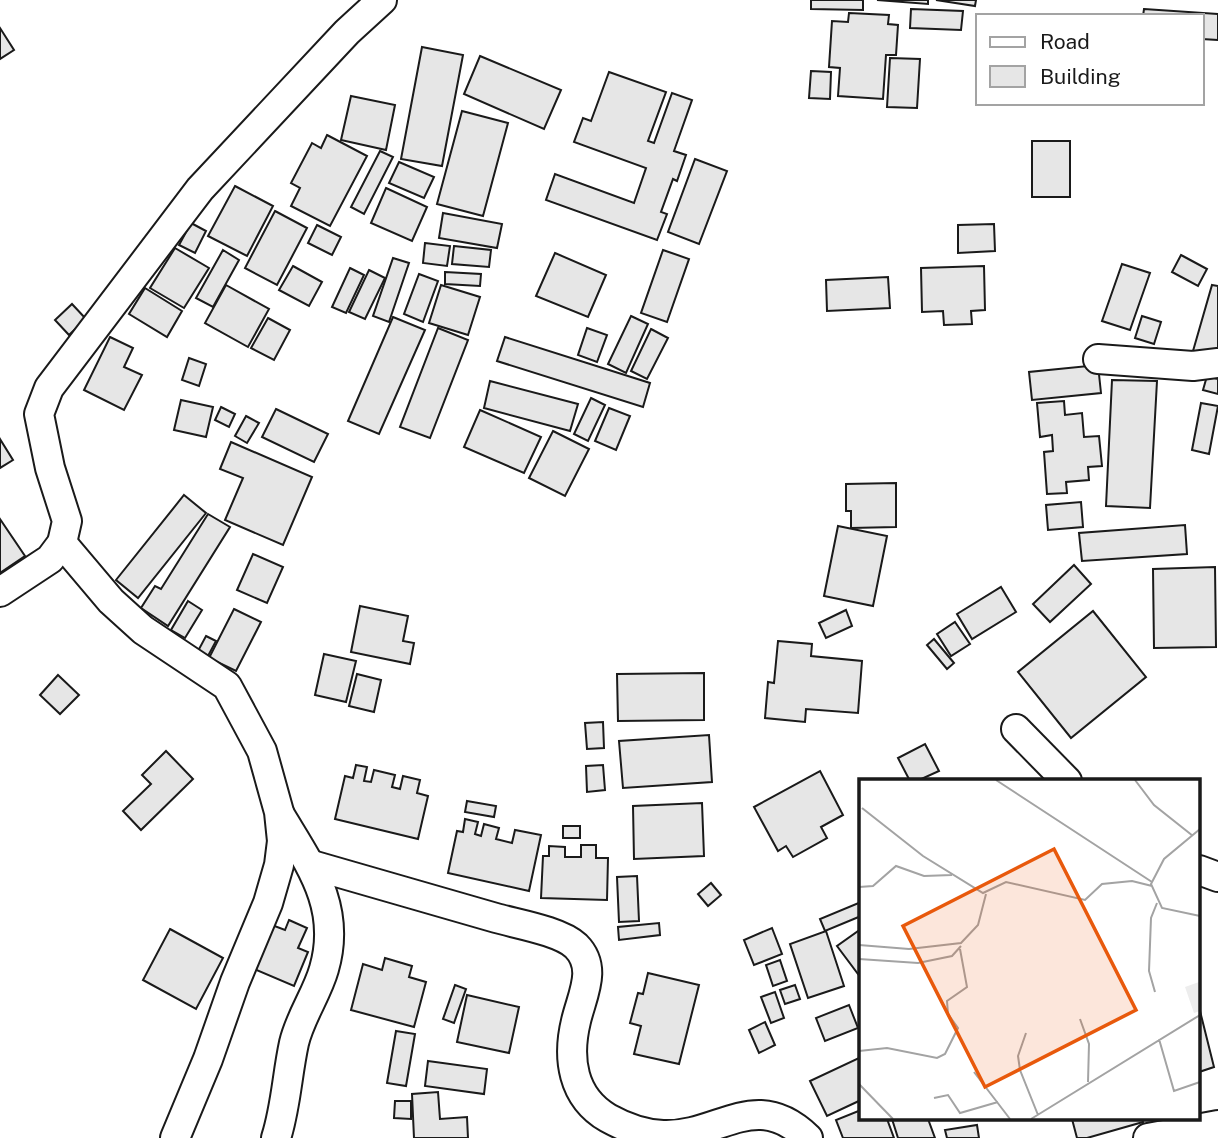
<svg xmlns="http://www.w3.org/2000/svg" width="1218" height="1138" font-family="'Public Sans',sans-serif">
<rect width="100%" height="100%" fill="#fff"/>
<g fill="#e6e6e6" stroke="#1a1a1a" stroke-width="2">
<polygon points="811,0 863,0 863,10 811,9"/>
<polygon points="877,0 928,0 928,4"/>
<polygon points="936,0 976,0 975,6"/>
<polygon points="911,9 963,11 961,30 910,28"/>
<polygon points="1144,9 1218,14 1218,40 1202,39 1202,16 1143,16"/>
<polygon points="849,13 889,15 888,24 898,25 896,55 886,55 883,99 838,96 840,68 829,67 832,21 848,22"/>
<polygon points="0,28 14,50 0,59"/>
<polygon points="422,47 463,55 442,166 401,159"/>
<polygon points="480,56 561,90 544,129 464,94"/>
<polygon points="890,58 920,59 917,108 887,107"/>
<polygon points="811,71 831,72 830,99 809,98"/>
<polygon points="609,72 666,92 648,141 654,143 672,93 692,100 674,151 686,155 677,181 673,179 661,212 667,214 657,240 546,200 555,174 634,203 646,168 574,142 583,118 591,121"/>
<polygon points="351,96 395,105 386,150 341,140"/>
<polygon points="462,111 508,123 483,216 437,204"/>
<polygon points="327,135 367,156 330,226 291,206 300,188 291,183 312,143 321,148"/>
<rect x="1032" y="141" width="38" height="56"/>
<polygon points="380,151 393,157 364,214 351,207"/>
<polygon points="695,159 727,171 699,244 668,232"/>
<polygon points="399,162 434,177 424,198 389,183"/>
<polygon points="235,186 273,206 247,256 208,236"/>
<polygon points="386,188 427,207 412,241 371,223"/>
<polygon points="275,211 307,228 277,285 245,268"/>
<polygon points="443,213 502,224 497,248 439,238"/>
<polygon points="191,223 206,231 195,253 179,245"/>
<polygon points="994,224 995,251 958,253 958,225"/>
<polygon points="317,225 341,237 332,255 308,243"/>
<polygon points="425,243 450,246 447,266 423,263"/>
<polygon points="454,246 491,250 489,267 452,264"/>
<polygon points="175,248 209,268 184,308 150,288"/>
<polygon points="223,250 239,260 213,307 196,298"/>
<polygon points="663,250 689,259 667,322 641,313"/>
<polygon points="555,253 606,275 588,317 536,296"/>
<polygon points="1181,255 1207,269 1198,286 1172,272"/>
<polygon points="393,258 409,263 389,322 373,316"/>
<polygon points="1122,264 1150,273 1130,330 1102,321"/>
<polygon points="293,266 322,282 309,306 279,290"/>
<polygon points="984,266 985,310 971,311 972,324 944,325 943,311 922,312 921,268"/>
<polygon points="350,268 364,275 346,313 332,307"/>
<polygon points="369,270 385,278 365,319 349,312"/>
<polygon points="445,272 481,274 480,286 445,284"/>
<polygon points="419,274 438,281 423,322 404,314"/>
<polygon points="888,277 890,308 827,311 826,280"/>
<polygon points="226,285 269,309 248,347 205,323"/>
<polygon points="441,285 480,297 468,335 429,323"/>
<polygon points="1212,285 1218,286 1218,358 1193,351"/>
<polygon points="145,288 182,311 167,337 129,314"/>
<polygon points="72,304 86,319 69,335 55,320"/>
<polygon points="631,316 648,324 626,373 608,364"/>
<polygon points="1142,316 1161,322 1154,344 1135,338"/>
<polygon points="393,317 425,330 379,434 348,421"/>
<polygon points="268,318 290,330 274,360 251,348"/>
<polygon points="438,328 468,340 430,438 400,427"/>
<polygon points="587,328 607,335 597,362 578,355"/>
<polygon points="651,329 668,338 647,379 631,371"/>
<polygon points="110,337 133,348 124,367 142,375 124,410 84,390"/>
<polygon points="505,337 650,383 643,407 497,361"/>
<polygon points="189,358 206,364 199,386 182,380"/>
<polygon points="1098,365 1101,393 1032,400 1029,372"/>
<polygon points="1207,376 1218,379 1218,394 1203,390"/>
<polygon points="1112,380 1157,381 1150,508 1106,506"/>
<polygon points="490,381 578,404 570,431 484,408"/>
<polygon points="591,398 605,405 588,441 574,434"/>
<polygon points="181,400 213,407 206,437 174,430"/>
<polygon points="1064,401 1065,415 1082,413 1084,437 1099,436 1102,466 1088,467 1089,480 1066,482 1067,493 1047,494 1044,452 1053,451 1052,435 1040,437 1037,403"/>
<polygon points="1201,403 1218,406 1209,454 1192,450"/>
<polygon points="221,407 235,414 229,427 215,420"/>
<polygon points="609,408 630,416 616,450 595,441"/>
<polygon points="276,409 328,434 314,462 262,437"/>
<polygon points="480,410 541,437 524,473 464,447"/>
<polygon points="246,416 259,423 247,443 235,436"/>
<polygon points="553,431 589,449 565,496 529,478"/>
<polygon points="0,439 13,460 0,468"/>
<polygon points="231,442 312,477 283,545 225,520 243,478 220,469"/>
<polygon points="896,483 896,527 851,528 851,511 846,511 846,484"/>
<polygon points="184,495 206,513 138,598 116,580"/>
<polygon points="1081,502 1083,527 1048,530 1046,505"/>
<polygon points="208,514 230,527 168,626 141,608 155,586 161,589"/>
<polygon points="0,519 25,556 0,573"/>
<polygon points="1185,525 1187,554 1082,561 1079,533"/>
<polygon points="838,526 887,536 873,606 824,596"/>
<polygon points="253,554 283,567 267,603 237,590"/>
<polygon points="1074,565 1091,584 1050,622 1033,604"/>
<polygon points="1215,567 1216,647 1154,648 1153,569"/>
<polygon points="1001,587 1016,612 972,639 957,614"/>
<polygon points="188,601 202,610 185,638 171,630"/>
<polygon points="360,606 408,616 403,641 414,643 410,664 351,652"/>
<polygon points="234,609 261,622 236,671 209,658"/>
<polygon points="846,610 852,626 826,638 819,623"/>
<polygon points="1093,611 1146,677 1071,738 1018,672"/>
<polygon points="955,622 970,644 951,656 937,634"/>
<polygon points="206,636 216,641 208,656 198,651"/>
<polygon points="934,639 954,663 947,669 927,645"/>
<polygon points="778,641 812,644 811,656 862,661 858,713 806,709 805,722 765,718 768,682 774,683"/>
<polygon points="324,654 356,661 346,702 315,695"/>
<polygon points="704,673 704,720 618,721 617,674"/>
<polygon points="357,674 381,680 374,712 349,706"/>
<polygon points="58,675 79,695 60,714 40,695"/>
<polygon points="603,722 604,748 587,749 585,723"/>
<polygon points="709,735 712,782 623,788 619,741"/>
<polygon points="925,744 939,771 917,781 910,781 898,758"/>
<polygon points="166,751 193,779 141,830 123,811 151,784 142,775"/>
<polygon points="356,765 367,767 364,781 371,782 374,770 395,775 392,787 400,789 403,776 420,780 417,793 428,796 418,839 335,819 345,776 353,778"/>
<polygon points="603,765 605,790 587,792 586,766"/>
<polygon points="820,771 843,815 821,827 827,838 793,857 786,846 778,851 754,807"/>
<polygon points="467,801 496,806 494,817 465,812"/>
<polygon points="702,803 704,856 634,859 633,806"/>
<polygon points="465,819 478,822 475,834 481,836 484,824 499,828 496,839 512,843 515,830 541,835 529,891 448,873 457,831 463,832"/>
<rect x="563" y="826" width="17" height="12"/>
<polygon points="581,845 596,845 596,858 608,858 607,900 541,898 543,856 549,856 549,846 565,847 565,857 581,857"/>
<polygon points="637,876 639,921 619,922 617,877"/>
<polygon points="711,883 721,895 708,906 698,894"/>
<polygon points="861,902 861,916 825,931 820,919"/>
<polygon points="289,920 307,928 298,948 308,952 294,986 254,969 272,925 285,930"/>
<polygon points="659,923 660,935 619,940 618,927"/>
<polygon points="772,928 782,954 754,965 744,940"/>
<polygon points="170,929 223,958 196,1009 143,980"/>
<polygon points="861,929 861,978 837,946"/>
<polygon points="826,931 844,986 808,998 790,944"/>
<polygon points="385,958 412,966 409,977 426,982 414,1027 351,1010 363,964 382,970"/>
<polygon points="780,960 787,981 773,986 766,965"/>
<polygon points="648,973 699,985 679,1064 634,1054 641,1026 630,1023 638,993 643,994"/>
<polygon points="455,985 466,989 454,1023 443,1019"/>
<polygon points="795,985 800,999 785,1004 780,990"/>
<polygon points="775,992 784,1018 771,1023 761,997"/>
<polygon points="467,995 519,1007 509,1053 457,1042"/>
<polygon points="849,1005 858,1028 825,1041 816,1018"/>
<polygon points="1199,1007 1214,1067 1199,1072"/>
<polygon points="765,1022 775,1045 759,1053 749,1030"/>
<polygon points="396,1031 415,1034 406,1086 387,1083"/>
<polygon points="861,1057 861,1100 827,1116 810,1081"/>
<polygon points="428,1061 487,1069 484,1094 425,1086"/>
<polygon points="438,1092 440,1119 467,1117 468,1138 414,1138 412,1094"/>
<polygon points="395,1101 411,1101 411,1119 394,1118"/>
<polygon points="861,1110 861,1119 887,1119 894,1138 843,1138 836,1120"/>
<polygon points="892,1119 928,1119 935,1138 898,1138"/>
<polygon points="1072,1119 1142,1119 1143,1122 1087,1138 1077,1138"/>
<polygon points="977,1125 979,1138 947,1138 945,1130"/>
</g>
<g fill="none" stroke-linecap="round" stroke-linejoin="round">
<defs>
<g id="minor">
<polyline points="1098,359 1193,366 1218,363"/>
<polyline points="62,543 111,601 143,630 227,686 262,751 279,812 282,841 279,865 268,903 235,982 208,1059 175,1138"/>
<polyline points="0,592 50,559 62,543 67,521 50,468 39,414 49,388 200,189 347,32 382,0"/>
<polyline points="1016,729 1067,781"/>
<path d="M312,865c61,18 123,35 184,53 21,6 64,13 80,28 22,22 6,49 0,75 -9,37 -4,76 32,97 18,10 35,16 55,17 57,2 92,-48 145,3"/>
<polyline points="1199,870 1218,877"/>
<path d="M276,1138c10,-31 11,-63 18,-95 6,-26 23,-49 30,-74 18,-62 -14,-104 -44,-154"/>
<polyline points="1148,1138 1218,1125"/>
</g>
</defs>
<use href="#minor" stroke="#1a1a1a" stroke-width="32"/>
<use href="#minor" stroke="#fff" stroke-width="28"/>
</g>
<g transform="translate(859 779)">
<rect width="341" height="341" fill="#fff"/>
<path d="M340,203l1,29 -6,2 -9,-26z" fill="#ededed"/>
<path fill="none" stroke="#a3a3a3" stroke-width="2" d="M137,1l156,102M276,1l19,25 39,31M3,29l61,48 60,37 23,-11 79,18 17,-16 30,-3 20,5M341,50l-36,30 -13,25 11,24 38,8M0,108l14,-1 23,-20 28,10 28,-1M0,166l50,4 52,-6 17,-18 8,-31M0,180l59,4 34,-7 9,-10M296,213l-6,-21 2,-53 6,-15M221,240l9,25 -1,38M167,254l-8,23 2,14 18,45M300,260l15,52 26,-9M0,272l28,-3 50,10 8,-4 13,-26 -10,-14 -1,-13 20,-14 -7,-38M115,293l36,47M0,305l34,35M75,319l14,-3 12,18 38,-11M172,340l169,-104"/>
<path fill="#e8590c" fill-opacity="0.15" stroke="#e8590c" stroke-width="3.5" d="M195,70l82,161 -151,77 -82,-161z"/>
<rect width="341" height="341" fill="none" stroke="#1a1a1a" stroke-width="3.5"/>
</g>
<rect x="976" y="14" width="228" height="91" fill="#ffffff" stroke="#a3a3a3" stroke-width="2"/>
<rect x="990" y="37" width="35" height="10" fill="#ffffff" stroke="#a3a3a3" stroke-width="2"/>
<text x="1040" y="49" font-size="21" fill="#1a1a1a">Road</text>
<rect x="990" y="66" width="35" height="21" fill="#e6e6e6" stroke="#a3a3a3" stroke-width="2"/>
<text x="1040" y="84" font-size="21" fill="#1a1a1a">Building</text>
</svg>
